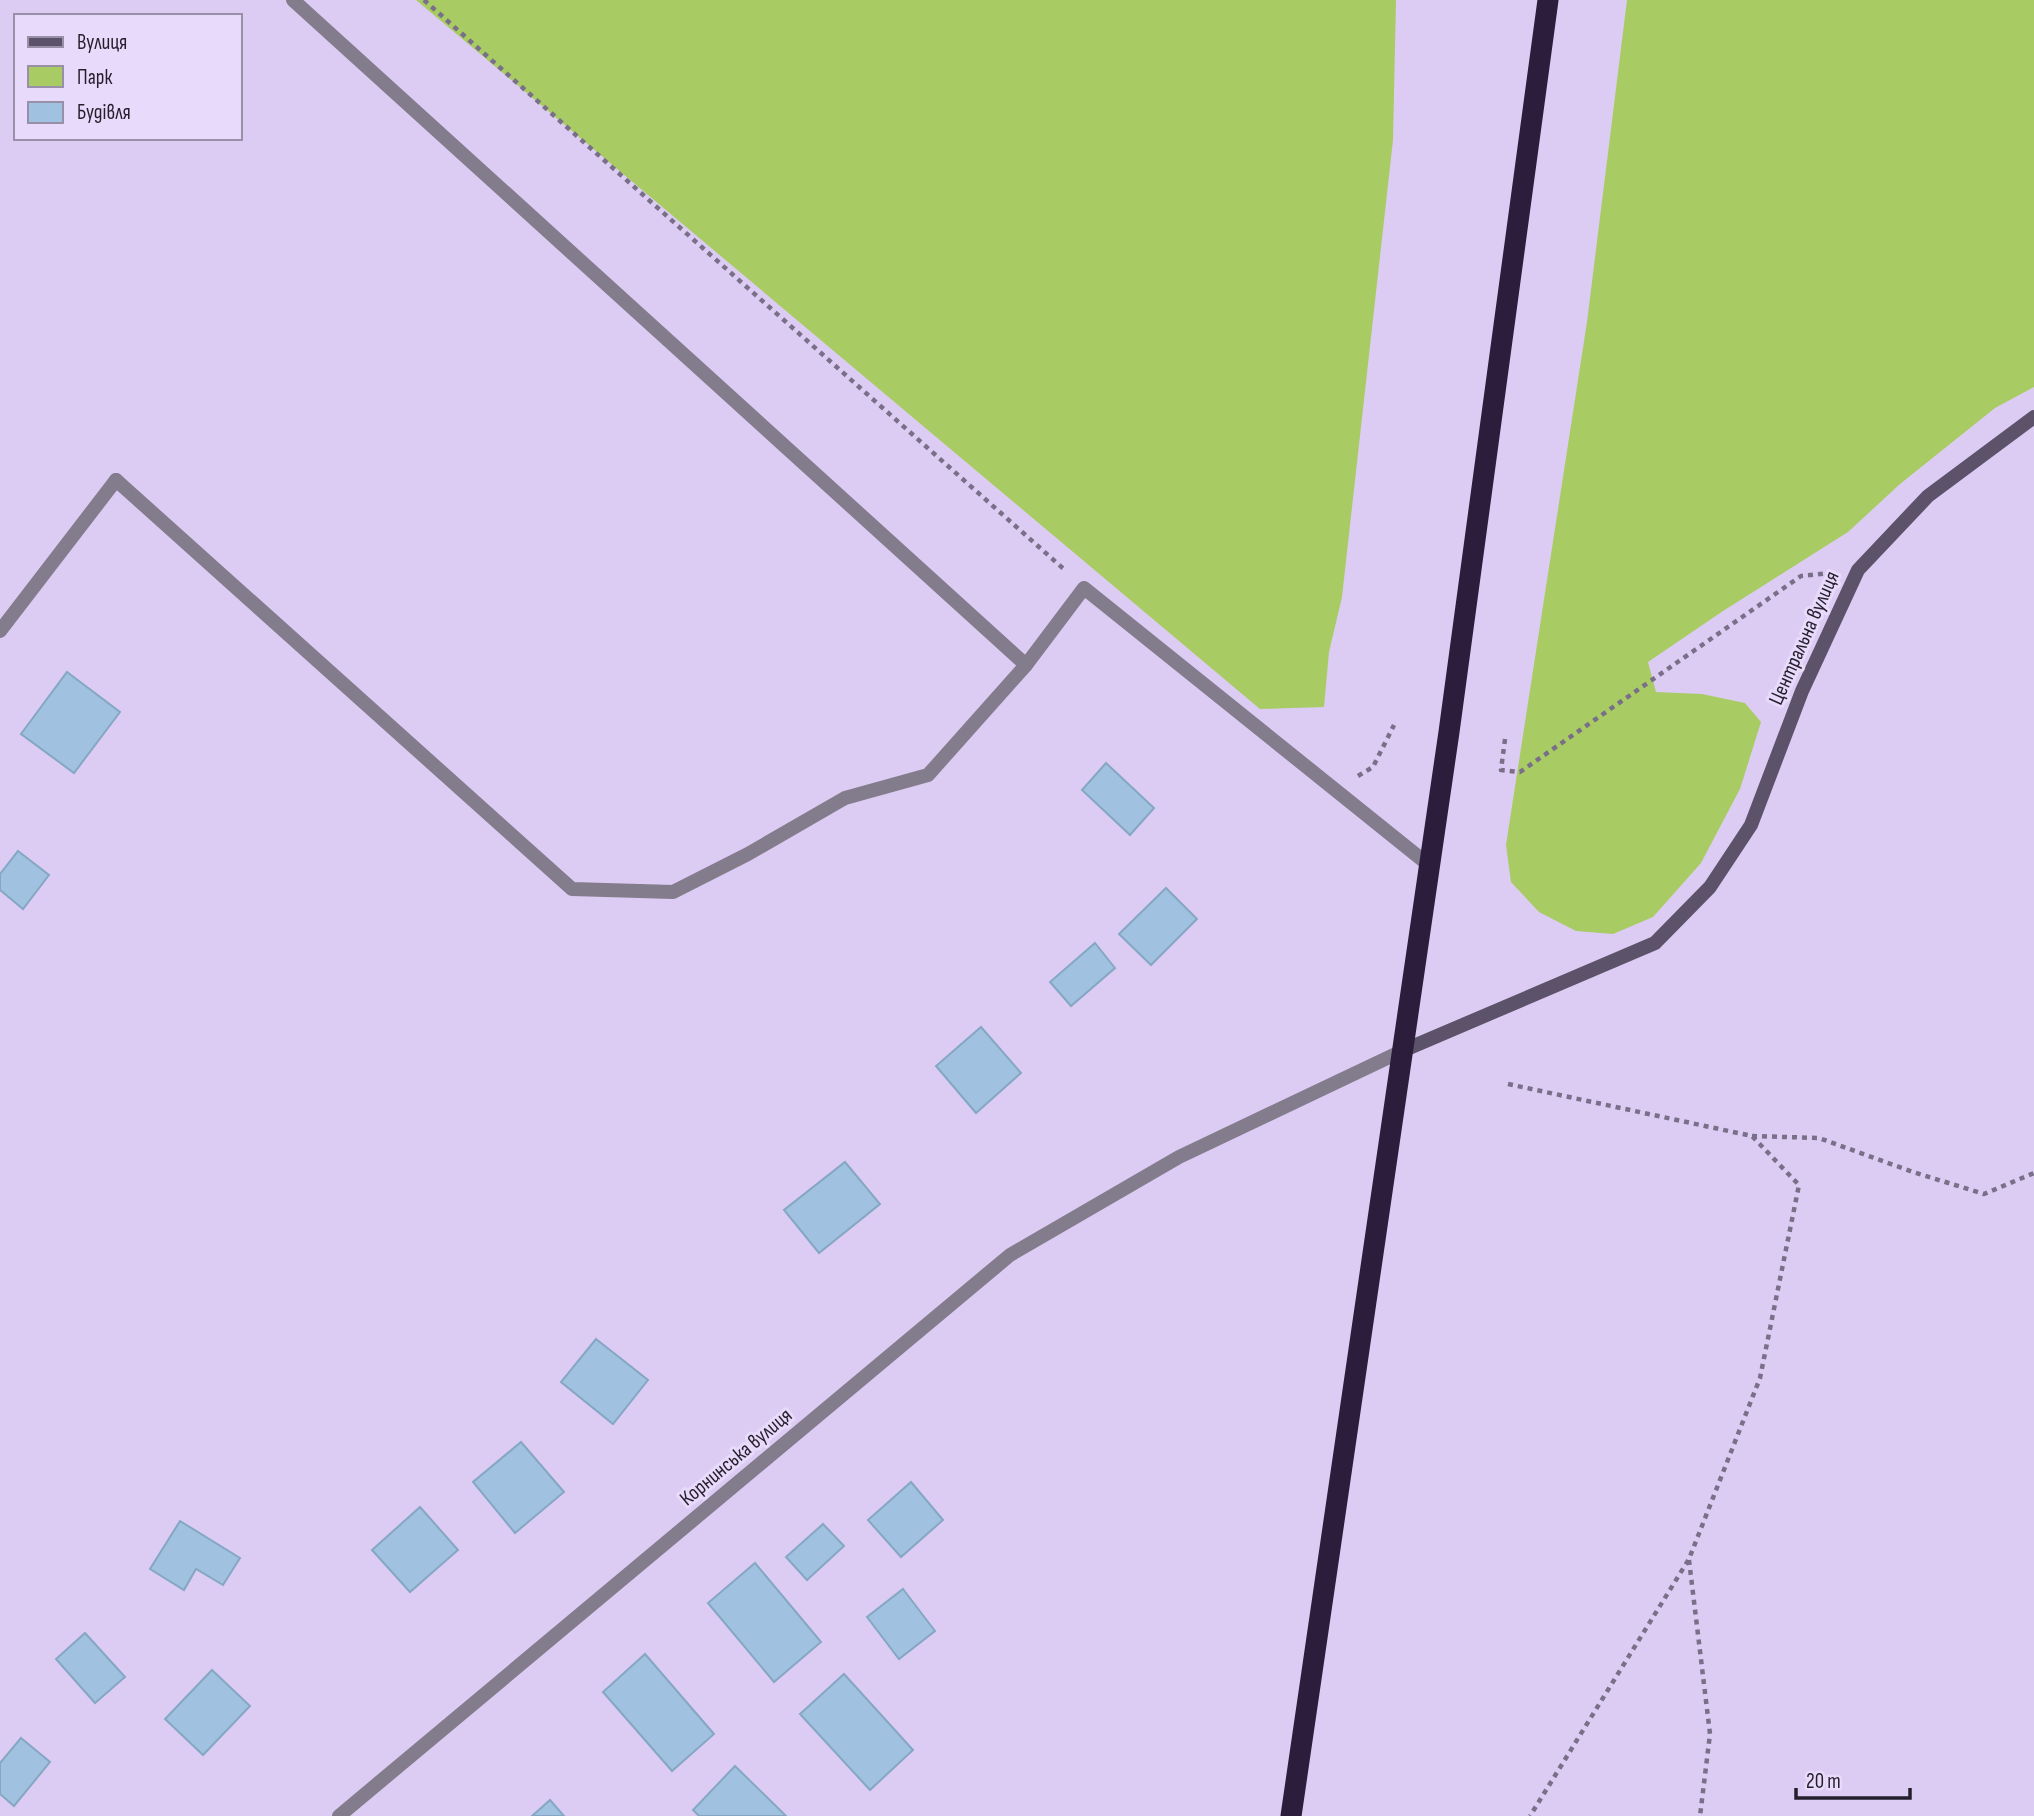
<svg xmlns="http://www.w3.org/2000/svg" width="2034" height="1816" font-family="'Sofia Sans Condensed',sans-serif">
<rect width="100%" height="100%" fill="#dcccf3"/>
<g fill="#a9cb63">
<polygon points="416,0 1396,0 1393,140 1342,597 1329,652 1324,707 1260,709"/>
<polygon points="1627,0 2034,0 2034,387 1995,408 1900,484 1848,532 1723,611 1648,662 1656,692 1702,694 1745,703 1761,722 1740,789 1701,863 1653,917 1613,934 1576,931 1539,912 1511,882 1506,845 1587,322"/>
</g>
<g fill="#a0c2e0" stroke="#85a7c4" stroke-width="2">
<polygon points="67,672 120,712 74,773 21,734"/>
<polygon points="1106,763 1154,808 1130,835 1082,790"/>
<polygon points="18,851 49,875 23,909 0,890 0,874"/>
<polygon points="1166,888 1197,919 1151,965 1119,934"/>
<polygon points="1095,943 1115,968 1071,1006 1050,982"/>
<polygon points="981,1027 1021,1073 976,1113 936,1066"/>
<polygon points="845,1162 880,1204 819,1253 784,1210"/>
<polygon points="596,1339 648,1380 613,1424 561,1382"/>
<polygon points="521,1442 564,1492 515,1533 473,1482"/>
<polygon points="911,1482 943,1520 901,1557 868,1520"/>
<polygon points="420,1507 458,1550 410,1592 372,1550"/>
<polygon points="180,1521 240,1558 223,1585 196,1569 184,1590 150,1569"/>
<polygon points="823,1524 844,1546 807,1580 786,1557"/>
<polygon points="755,1563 821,1642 774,1682 708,1603"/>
<polygon points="903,1589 935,1631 899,1659 867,1617"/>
<polygon points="85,1633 125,1677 95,1703 56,1659"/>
<polygon points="645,1654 714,1734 672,1771 603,1692"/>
<polygon points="212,1670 250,1706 203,1755 165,1719"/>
<polygon points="844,1674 913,1750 870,1790 800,1714"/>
<polygon points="21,1738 50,1762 14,1806 0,1794 0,1763"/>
<polygon points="735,1766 786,1816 699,1816 693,1810"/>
<polygon points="550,1800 564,1816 532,1816"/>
</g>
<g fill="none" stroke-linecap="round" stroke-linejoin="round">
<g stroke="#796f88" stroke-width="4.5" stroke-dasharray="5 5" stroke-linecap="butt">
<polyline points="424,0 1066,571"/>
<polyline points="1505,739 1501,770 1520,772 1801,576 1829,573"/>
<polyline points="1358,776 1373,767 1394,725"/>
<polyline points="1508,1084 1752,1136 1799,1185 1760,1378 1689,1559 1530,1816"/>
<polyline points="1752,1136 1819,1138 1913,1172 1984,1194 2034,1173"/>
<polyline points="1689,1560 1710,1734 1700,1816"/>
</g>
<polyline stroke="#837c8c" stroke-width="14" points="0,631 116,480"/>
<g stroke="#837c8c" stroke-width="14">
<polyline points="293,0 1026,665"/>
<polyline points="116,480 572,889 673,892 748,854 845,798 928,775 1026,665 1084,588 1430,866"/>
<polyline points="339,1816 1010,1255 1179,1157 1402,1051"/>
</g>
<polyline stroke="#5c5269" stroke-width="14" points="1402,1051 1655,943 1710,887 1751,825 1802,691 1858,570 1928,496 2034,417"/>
<polyline stroke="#2b1d3b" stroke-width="21" points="1291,1816 1449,732 1548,0"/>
</g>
<g text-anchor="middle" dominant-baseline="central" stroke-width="6" stroke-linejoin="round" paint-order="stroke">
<g font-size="21" fill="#251f2d" stroke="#e8dafa">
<text transform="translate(1804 638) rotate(-66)">Центральна вулиця</text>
<text transform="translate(736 1457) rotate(-40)">Корнинська вулиця</text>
</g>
</g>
<rect x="14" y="14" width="228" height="126" fill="#e8dafa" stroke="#9a8fa8" stroke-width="2"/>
<rect x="28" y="37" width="35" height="10" fill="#5c5269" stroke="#9a8fa8" stroke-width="2"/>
<text x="77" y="49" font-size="21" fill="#251f2d">Вулиця</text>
<rect x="28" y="66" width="35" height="21" fill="#a9cb63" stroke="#9a8fa8" stroke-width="2"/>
<text x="77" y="84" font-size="21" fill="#251f2d">Парк</text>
<rect x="28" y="102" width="35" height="21" fill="#a0c2e0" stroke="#9a8fa8" stroke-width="2"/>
<text x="77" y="119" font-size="21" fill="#251f2d">Будівля</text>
<path d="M1796 1788v10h114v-10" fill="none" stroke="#251f2d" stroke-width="3.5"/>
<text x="1806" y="1788" font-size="21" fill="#251f2d" stroke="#e8dafa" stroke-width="5" paint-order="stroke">20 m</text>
</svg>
